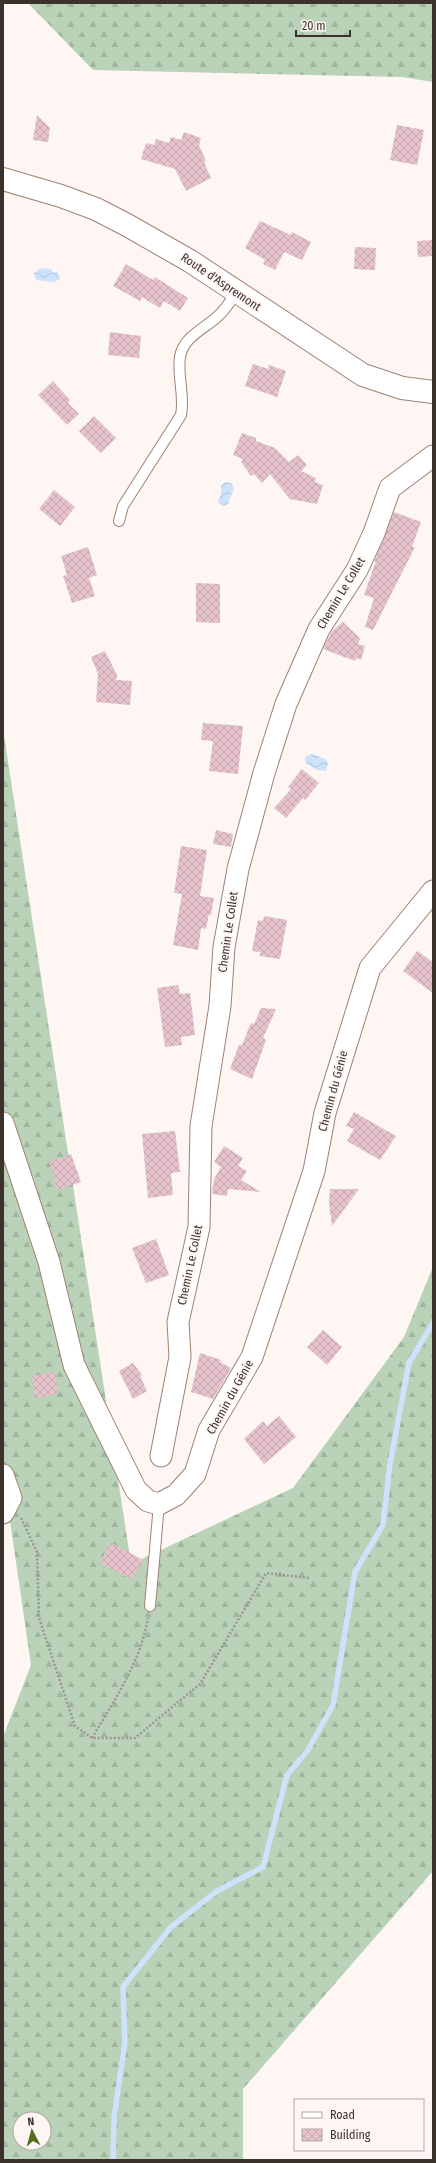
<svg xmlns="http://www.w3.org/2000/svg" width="436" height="2163" font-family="'Fira Sans Condensed',sans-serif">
<defs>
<pattern id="forest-firs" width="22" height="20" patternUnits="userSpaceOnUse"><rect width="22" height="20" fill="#b9d2b8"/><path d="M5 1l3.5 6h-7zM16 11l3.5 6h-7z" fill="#a0b59e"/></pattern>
<pattern id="water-waves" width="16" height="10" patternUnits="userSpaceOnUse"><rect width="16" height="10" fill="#cde2fb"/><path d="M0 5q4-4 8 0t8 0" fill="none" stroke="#b1c2d7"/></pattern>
<pattern id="building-cross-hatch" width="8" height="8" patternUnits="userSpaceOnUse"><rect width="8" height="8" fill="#e5c2cc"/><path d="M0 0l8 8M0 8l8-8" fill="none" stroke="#c5a7af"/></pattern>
</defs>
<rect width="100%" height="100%" fill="#fdf6f3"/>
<g fill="url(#forest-firs)" fill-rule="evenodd">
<polygon points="28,3 433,3 433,82 402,77 93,70"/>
<path d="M3,729l128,835 162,-76 111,-151 29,-70v604l-190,218v71h-240v-423l28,-72 -28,-192zM20,2119h24v24h-24z"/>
</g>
<g fill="url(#water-waves)">
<polygon points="41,268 51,269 53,273 57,271 60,279 54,282 36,280 34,273"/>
<polygon points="225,482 231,483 234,488 228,504 224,506 219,504 218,500 221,495 221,485"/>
<polygon points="312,754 326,759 328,763 326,771 317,770 306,763 305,757"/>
</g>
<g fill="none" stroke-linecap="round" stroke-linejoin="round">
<polyline stroke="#cde2fb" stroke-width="5.5" points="113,2160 114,2117 125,2042 123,1987 171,1927 217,1891 263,1867 287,1775 308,1750 333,1705 355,1572 383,1525 390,1464 409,1363 433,1323"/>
</g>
<g fill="url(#building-cross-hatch)">
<polygon points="37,115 50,128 48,142 33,140"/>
<polygon points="397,125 424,130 417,165 390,160"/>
<polygon points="184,132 201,138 199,145 206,161 204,162 211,178 186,191 175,169 141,159 146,143 154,145 156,139 169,143 171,137 181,140"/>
<polygon points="260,221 291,235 292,232 311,242 302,260 284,252 275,270 263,264 265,260 245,248"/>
<polygon points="433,240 433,256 418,257 417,241"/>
<polygon points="355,247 376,248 375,270 354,269"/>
<polygon points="126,264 153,280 155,277 188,298 180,311 164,301 160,308 142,297 140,301 113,286"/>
<polygon points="110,332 141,336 139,358 108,355"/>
<polygon points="253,364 268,369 269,365 286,371 277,397 245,386"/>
<polygon points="53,381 70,400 68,403 79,414 67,425 38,395"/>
<polygon points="94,416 116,438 101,453 79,431"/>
<polygon points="242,433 256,438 256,441 275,448 289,462 298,455 307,465 301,471 316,478 315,482 323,485 317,504 290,499 270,474 262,483 254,474 251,476 241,462 243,459 233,455"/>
<polygon points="54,490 75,507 60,526 39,509"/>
<polygon points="394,512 421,522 412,547 415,547 373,630 365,627 374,598 364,595 376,561 374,562"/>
<polygon points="88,547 97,575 89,578 95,596 72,603 63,576 67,575 61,556"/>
<polygon points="196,583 220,584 220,623 196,622"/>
<polygon points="343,622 360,638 358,644 365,646 361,660 356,658 355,661 323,649 332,631"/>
<polygon points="105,651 117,675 116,680 132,681 130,705 96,702 98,674 91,657"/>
<polygon points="203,723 243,726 238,774 209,771 213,741 201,740"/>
<polygon points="302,769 319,783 305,800 303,798 286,818 274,808 291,789 288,787"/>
<polygon points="216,830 233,834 231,847 213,844"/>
<polygon points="181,846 207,850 200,896 214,898 211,915 209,914 206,929 201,928 198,950 173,945 182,894 174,893"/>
<polygon points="264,916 287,920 280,959 260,956 260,952 252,951 258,920 263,921"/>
<polygon points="417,951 433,962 433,993 403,971"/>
<polygon points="178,985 180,994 190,993 195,1035 181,1037 182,1045 165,1047 157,988"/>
<polygon points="261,1008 276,1009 263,1038 266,1040 252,1079 230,1069 239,1045 242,1045 251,1023 254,1024"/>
<polygon points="354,1112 396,1136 380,1160 347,1141 354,1129 346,1126"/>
<polygon points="175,1131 180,1172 171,1173 173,1195 148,1198 142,1134"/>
<polygon points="224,1146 243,1158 238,1166 247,1171 241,1180 261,1192 228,1189 227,1196 212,1194 214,1179 221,1167 214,1162"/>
<polygon points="71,1154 81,1182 58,1190 49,1162"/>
<polygon points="330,1189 359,1189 332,1226 329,1203"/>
<polygon points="156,1239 169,1275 146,1283 132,1248"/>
<polygon points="323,1330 342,1347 327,1365 307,1347"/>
<polygon points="200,1353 221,1360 220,1362 231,1368 213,1399 191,1392"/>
<polygon points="133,1363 142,1375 140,1376 147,1391 133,1399 119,1371"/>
<polygon points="55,1372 58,1394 35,1398 32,1376"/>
<polygon points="279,1416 296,1437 264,1464 244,1439 263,1421 267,1426"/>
<polygon points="110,1542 143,1560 132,1580 100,1563"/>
</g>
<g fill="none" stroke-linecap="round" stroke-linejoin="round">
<defs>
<g id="lane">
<path d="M119,521l4,-15 58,-91c4,-19 -4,-39 -1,-58 3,-20 24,-28 37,-40 8,-7 14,-16 19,-25"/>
<polyline points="150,1606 159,1504"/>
</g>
<g id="street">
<polyline points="3,1123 49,1262 74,1365 136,1490 148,1501 159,1504 176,1495 195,1474 209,1430 252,1357 314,1171 325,1113 370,968 433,891"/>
<polyline points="161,1456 180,1357 178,1322 199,1227 201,1126 220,1006 224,947 238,869 264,773 286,704 319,629 357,570 374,533 390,488 433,456"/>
<polyline points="3,1475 11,1498 3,1513"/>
</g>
<polyline id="secondary" points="3,179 61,196 96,209 127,225 190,261 363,375 402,388 433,392"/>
</defs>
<use href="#lane" stroke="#9f8273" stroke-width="12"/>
<use href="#street" stroke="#9f8273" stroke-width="23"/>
<use href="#secondary" stroke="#9f8273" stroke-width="24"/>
<g stroke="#9e9490" stroke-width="2.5" stroke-dasharray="2 2" stroke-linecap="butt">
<polyline points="21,1518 37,1552 39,1618 75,1726 92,1738 135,1738 200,1684 266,1573 309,1578"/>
<path d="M92,1738c23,-39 48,-75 56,-120"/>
</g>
<use href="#lane" stroke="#fff" stroke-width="10"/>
<use href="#street" stroke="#fff" stroke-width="21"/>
<use href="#secondary" stroke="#fff" stroke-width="22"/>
</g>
<g text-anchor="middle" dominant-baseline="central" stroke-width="4" stroke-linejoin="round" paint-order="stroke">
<g font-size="12" fill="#3d312b" stroke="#fdf6f3">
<text transform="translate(221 282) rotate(34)">Route d'Aspremont</text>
<text transform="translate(341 593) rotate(-59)">Chemin Le Collet</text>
<text transform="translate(228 932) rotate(-82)">Chemin Le Collet</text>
<text transform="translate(333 1091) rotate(-75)">Chemin du Génie</text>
<text transform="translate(190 1265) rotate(-78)">Chemin Le Collet</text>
<text transform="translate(230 1397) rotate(-61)">Chemin du Génie</text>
</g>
</g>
<rect width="436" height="2163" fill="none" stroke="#3d312b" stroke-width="8"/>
<rect x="294" y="2099" width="130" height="52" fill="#fdf6f3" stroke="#b0a7a3"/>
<rect x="302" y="2112" width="20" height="6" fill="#ffffff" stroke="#b0a7a3"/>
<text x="330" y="2119" font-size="12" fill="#3d312b">Road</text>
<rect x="302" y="2129" width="20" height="12" fill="url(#building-cross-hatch)" stroke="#b0a7a3"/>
<text x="330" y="2139" font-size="12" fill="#3d312b">Building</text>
<g transform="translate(32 2131) rotate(354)"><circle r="19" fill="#fdf6f3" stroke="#b0a7a3"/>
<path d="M0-3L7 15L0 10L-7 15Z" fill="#536e21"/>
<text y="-6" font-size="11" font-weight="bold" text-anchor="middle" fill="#3d312b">N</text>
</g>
<path d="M296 30v6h54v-6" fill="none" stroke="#3d312b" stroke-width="2"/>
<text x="302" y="30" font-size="12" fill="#3d312b" stroke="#fdf6f3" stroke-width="3" paint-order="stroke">20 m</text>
</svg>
